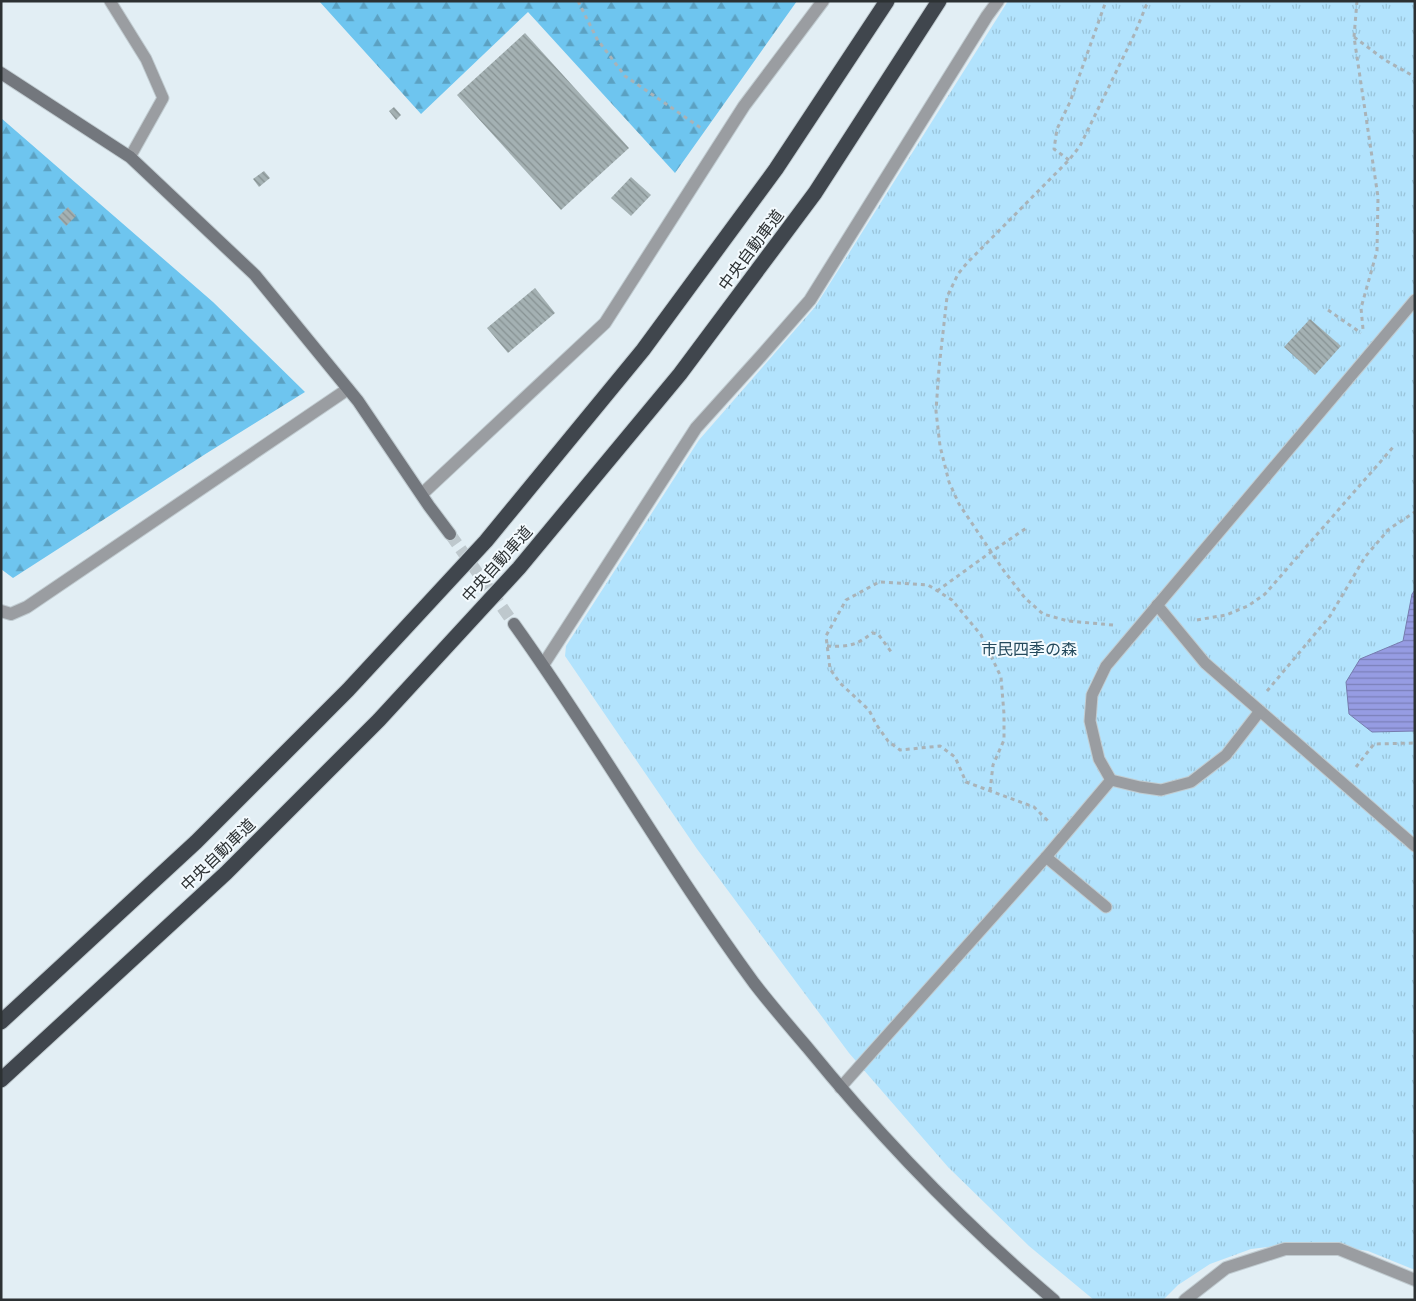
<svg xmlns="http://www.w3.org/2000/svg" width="1416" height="1301" font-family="'Fira Sans','Noto Sans JP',sans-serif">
<defs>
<pattern id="forest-firs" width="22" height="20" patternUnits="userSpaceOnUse" patternTransform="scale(1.25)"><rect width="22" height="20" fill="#6ec5ef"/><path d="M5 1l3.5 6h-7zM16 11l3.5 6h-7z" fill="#5ba1c2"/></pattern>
<pattern id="park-tufts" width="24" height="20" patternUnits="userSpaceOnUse" patternTransform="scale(1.25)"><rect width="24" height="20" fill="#b2e3fd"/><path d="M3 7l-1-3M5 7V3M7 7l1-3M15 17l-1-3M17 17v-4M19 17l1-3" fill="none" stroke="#99c3d9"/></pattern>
<pattern id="water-rules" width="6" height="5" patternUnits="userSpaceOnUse" patternTransform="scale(1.25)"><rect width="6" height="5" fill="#969ce3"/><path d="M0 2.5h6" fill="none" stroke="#7b80b9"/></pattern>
<pattern id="building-back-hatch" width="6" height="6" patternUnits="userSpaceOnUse" patternTransform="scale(1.25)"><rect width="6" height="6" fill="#a4b1b3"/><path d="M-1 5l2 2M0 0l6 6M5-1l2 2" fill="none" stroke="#869192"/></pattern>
</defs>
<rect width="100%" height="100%" fill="#e2eef4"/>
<g fill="url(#forest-firs)">
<polygon points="319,1 797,1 675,173 528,12 421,114"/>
<polygon points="1,118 213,302 305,392 207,453 13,578 1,569"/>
</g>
<polygon fill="url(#park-tufts)" points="1008,1 1415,1 1415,1270 1368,1251 1309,1242 1251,1249 1210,1264 1178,1285 1163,1300 1094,1300 1029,1246 948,1167 849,1053 697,849 565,656 566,646 699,440 815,307"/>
<polygon fill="url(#water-rules)" stroke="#767cae" points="1415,590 1415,731 1372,732 1349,714 1346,682 1360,659 1403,641 1412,594"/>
<g fill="url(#building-back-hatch)">
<polygon points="525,33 629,148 561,210 457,95"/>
<polygon points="394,107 401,115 396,120 389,111"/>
<polygon points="264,171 270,178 259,187 253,179"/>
<polygon points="631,177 651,195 631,216 611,198"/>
<polygon points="68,207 76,216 66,226 58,217"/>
<polygon points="535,288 555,313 508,353 487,328"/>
<polygon points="1310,319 1341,346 1315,375 1284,347"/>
</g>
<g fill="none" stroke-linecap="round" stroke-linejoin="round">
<polyline stroke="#bec8cd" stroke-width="12" stroke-dasharray="12 6" stroke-linecap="butt" points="450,534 514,624"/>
<defs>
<g id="lane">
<polyline points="110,1 146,59 163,98 130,157"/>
<polyline points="1157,605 1205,663 1415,846"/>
<polyline points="1260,711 1226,755 1191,782 1161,790 1140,787 1111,780 1099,759 1090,721 1092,695 1106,666 1415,300"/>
<polyline points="1046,857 1106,907"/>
<polyline points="840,1088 1046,857 1111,780"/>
</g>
<g id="street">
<polyline points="422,494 605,323 744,106 823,1"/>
<polyline points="1,611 11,614 27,607 348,389"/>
<polyline points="543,665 696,428 761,356 810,300 987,16 998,1"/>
<polyline points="1185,1300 1226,1268 1285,1249 1339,1249 1415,1280"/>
</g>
<g id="secondary">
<polyline points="1,73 130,157 255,275 358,401 429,506 450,534"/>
<path d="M514,624c84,117 155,243 240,359 17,22 35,43 53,64 75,92 157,177 247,253"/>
</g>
<g id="highway">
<polyline points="1,1022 196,842 348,690 486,541 643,350 776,169 887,1"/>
<polyline points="1,1080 226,873 379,720 519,568 680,374 815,193 939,1"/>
</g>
</defs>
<use href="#lane" stroke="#c1ccd1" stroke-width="13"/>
<use href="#street" stroke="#c1ccd1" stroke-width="14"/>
<use href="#secondary" stroke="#c1ccd1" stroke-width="14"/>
<use href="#highway" stroke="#c1ccd1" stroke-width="17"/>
<g stroke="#a9b3b8" stroke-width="3" stroke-dasharray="4 4" stroke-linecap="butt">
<polyline points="578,1 597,39 625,76 704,130"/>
<polyline points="1357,1 1354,37 1378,197 1377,251 1361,308 1363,329"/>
<polyline points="1354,37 1385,60 1415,77"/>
<polyline points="1069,160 1054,149 1057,129 1070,102 1106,1"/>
<polyline points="1328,310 1361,333"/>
<polyline points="937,591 991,552 1028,527"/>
<polyline points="1197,620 1226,615 1248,606 1265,594 1395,445"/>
<polyline points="1113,625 1068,621 1043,614 1025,598 1004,571 959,504 949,482 940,446 936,411 939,368 947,297 958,274 967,263 1069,160 1080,146 1135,33 1148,1"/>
<path d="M827,646c20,1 29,0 45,-13l6,1 14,19"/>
<polyline points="1267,691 1330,616 1365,557 1389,529 1415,512"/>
<polyline points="1356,767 1374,744 1415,743"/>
<polyline points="990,791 993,765 1004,740 1004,714 1001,677 981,635 952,600 928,585 879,582 846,600 826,636 830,669 840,683 869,710 876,724 888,741 900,750 940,746 955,757 966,782 1034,807 1049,822"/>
</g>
<use href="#lane" stroke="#9a9da1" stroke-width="11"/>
<use href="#street" stroke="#9a9da1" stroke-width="12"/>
<use href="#secondary" stroke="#73777d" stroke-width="12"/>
<use href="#highway" stroke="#40464d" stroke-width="15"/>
</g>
<g text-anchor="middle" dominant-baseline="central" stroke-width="4" stroke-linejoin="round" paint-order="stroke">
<g font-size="16" fill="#2c3133" stroke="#f3fafe">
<text transform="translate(751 250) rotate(-53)">中央自動車道</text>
<text transform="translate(497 564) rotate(-48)">中央自動車道</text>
<text transform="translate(218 855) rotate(-44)">中央自動車道</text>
</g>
<g font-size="16" fill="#23495c" stroke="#f3fafe">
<text x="1029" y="649">市民四季の森</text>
</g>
</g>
<rect width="1416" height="1301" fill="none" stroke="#2c3133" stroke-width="5"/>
</svg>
